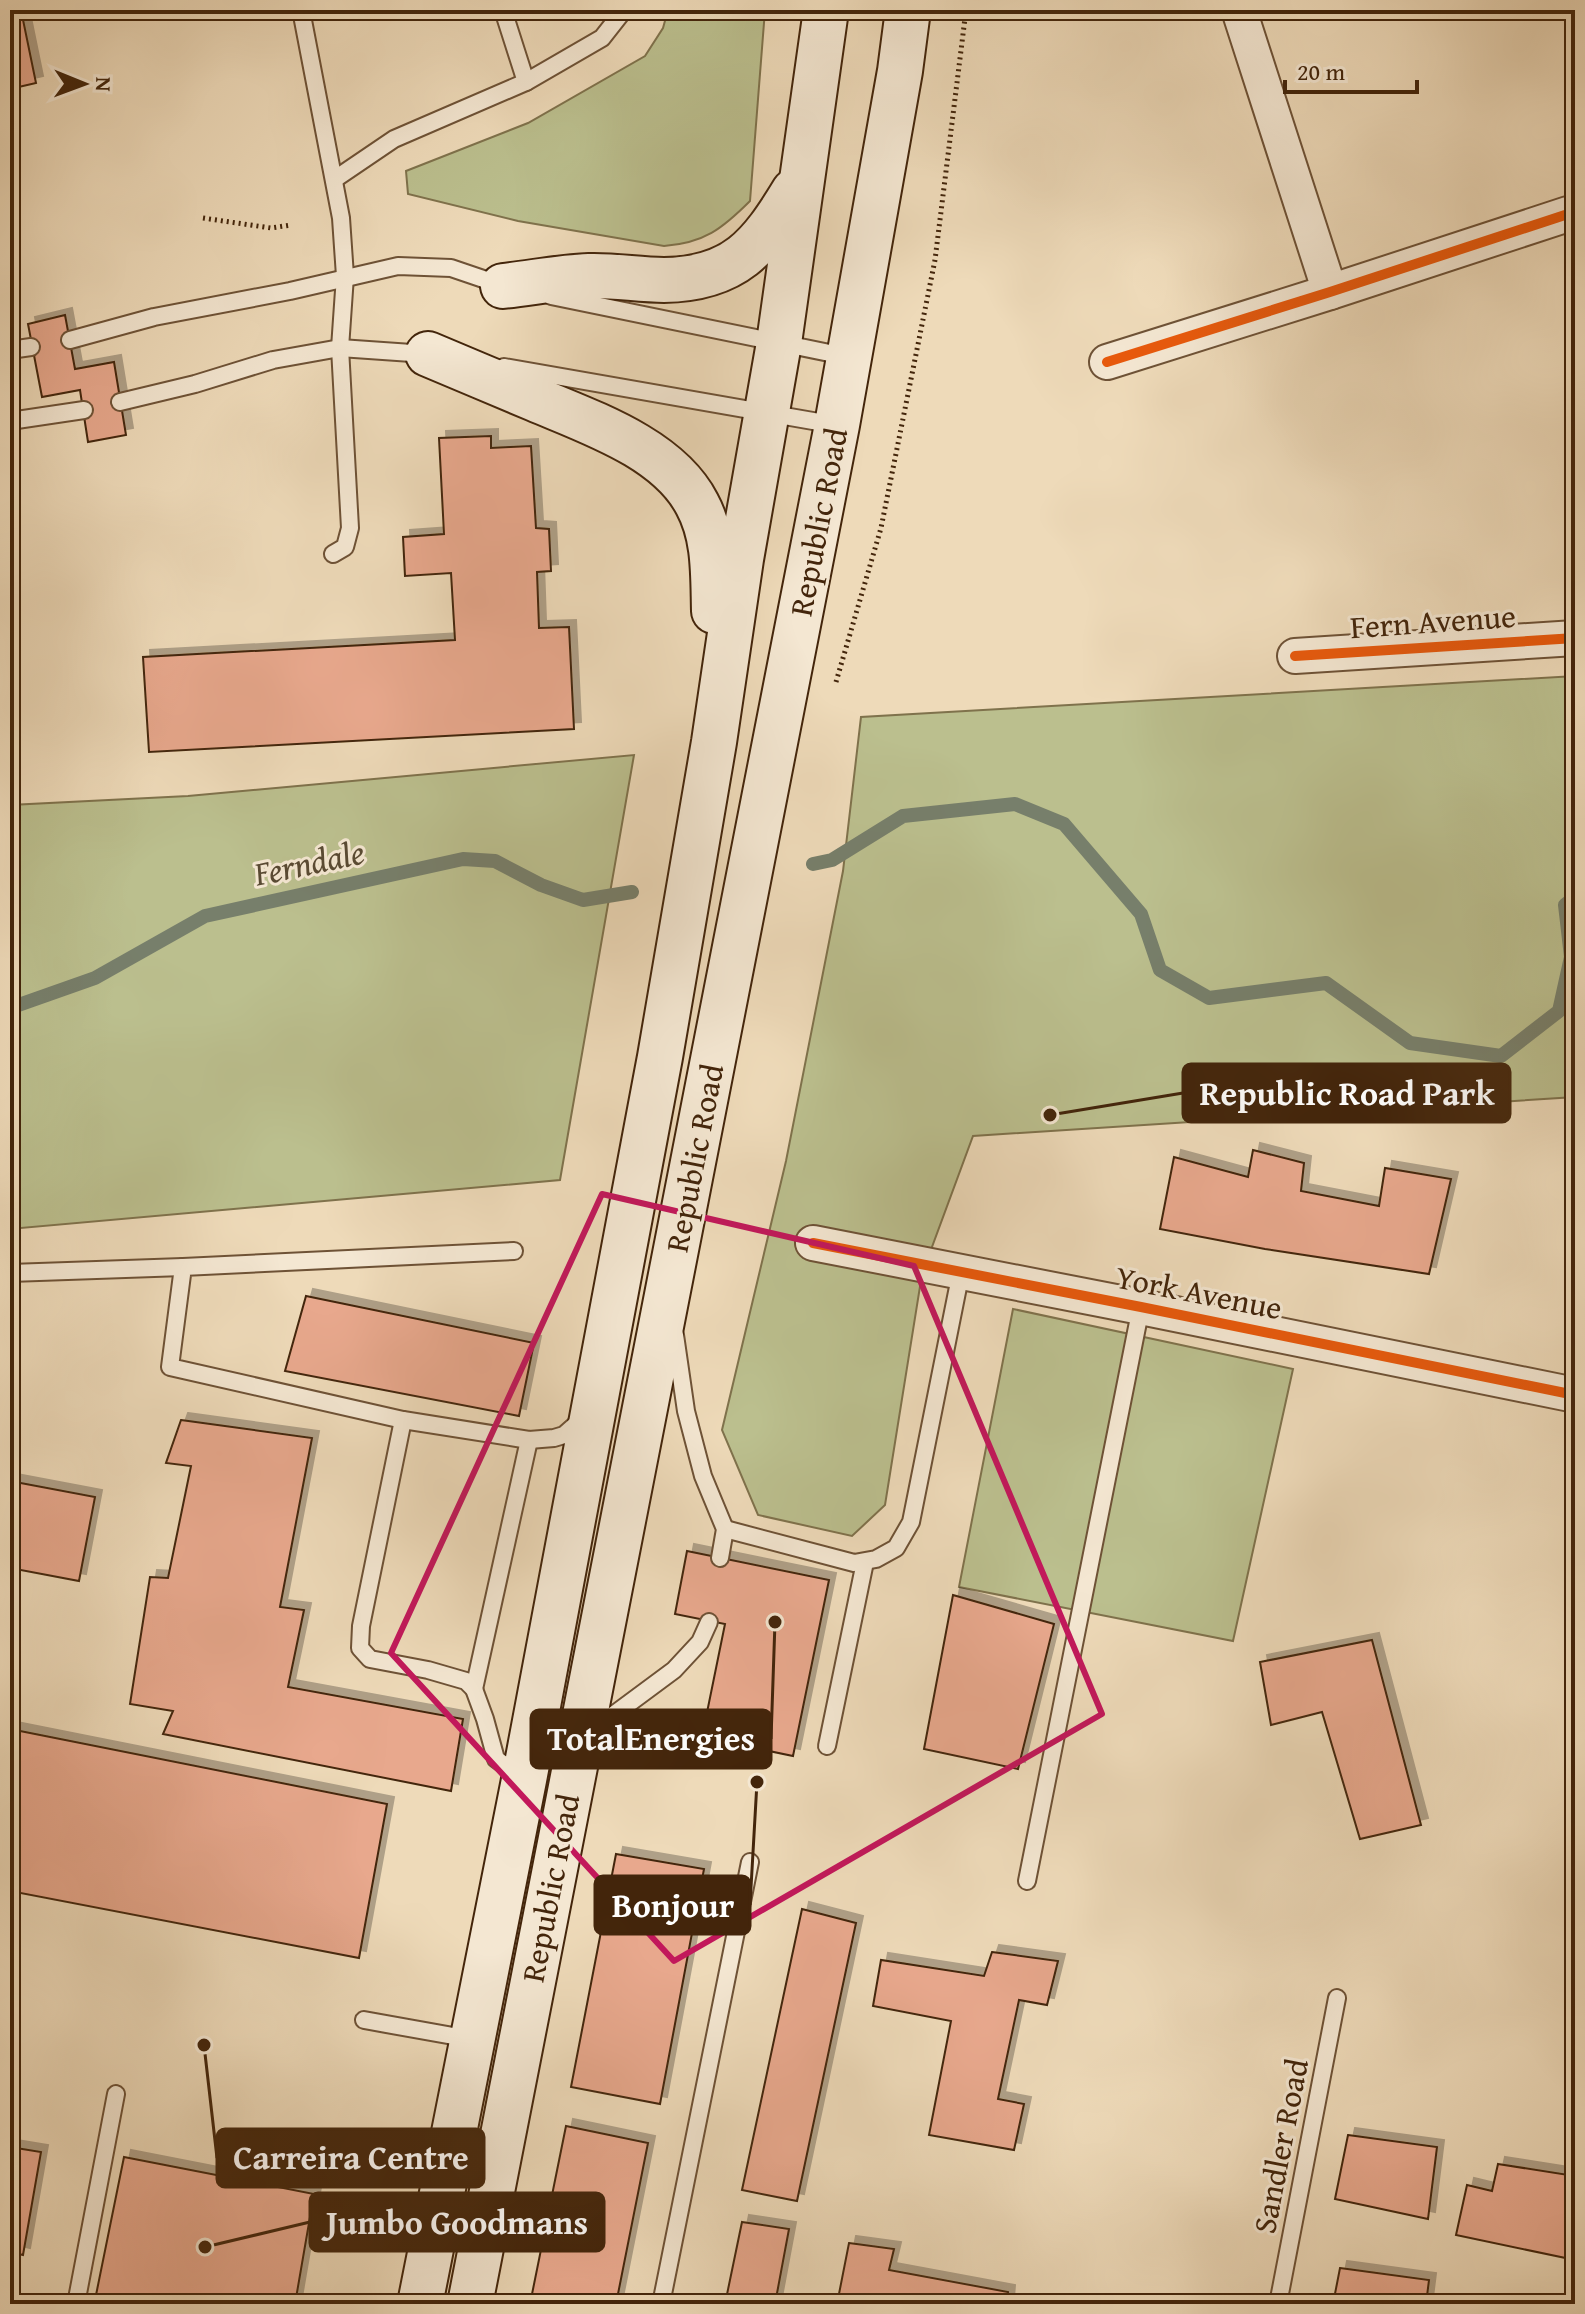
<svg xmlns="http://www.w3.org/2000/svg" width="1585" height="2314" font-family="'Gentium Book Plus',serif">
<defs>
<filter id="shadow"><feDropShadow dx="7" dy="-7" stdDeviation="0" flood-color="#0004"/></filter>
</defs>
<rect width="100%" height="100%" fill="#eedab9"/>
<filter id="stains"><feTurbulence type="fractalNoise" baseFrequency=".0025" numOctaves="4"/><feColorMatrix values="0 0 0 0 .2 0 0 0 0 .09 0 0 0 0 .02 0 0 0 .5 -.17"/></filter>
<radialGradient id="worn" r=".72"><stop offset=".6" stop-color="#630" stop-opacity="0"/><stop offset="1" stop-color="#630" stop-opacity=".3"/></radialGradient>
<g fill="#bbbf8e" stroke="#7f724c" stroke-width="2">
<path d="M668,10h97l-15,191c-28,28 -46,42 -86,45l-146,-25 -110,-27 -2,-23 122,-48 117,-67 18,-28z"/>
<polygon points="1575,676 1575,1097 973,1136 922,1274 885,1505 852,1536 758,1515 722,1430 786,1161 843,871 861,717"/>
<polygon points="634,755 560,1180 10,1229 10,805 188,796"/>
<polygon points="1013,1309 1293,1369 1233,1641 959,1587"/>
</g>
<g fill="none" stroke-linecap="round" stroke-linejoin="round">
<g stroke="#777f6b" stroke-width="14">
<polyline points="813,864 832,860 903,816 1015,804 1064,824 1141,914 1160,970 1209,998 1326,983 1410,1043 1501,1056 1559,1011 1571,957 1565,905 1575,897"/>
<polyline points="10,1008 95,978 205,916 463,859 495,861 541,885 583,900 632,892"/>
</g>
</g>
<g fill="#e8a88d" stroke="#43250b" stroke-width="2" filter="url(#shadow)">
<polygon points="10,10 21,10 36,83 10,89"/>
<polygon points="65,315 75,369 114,362 126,435 88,442 80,390 42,397 28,324"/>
<polygon points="491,436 491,448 531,446 536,528 549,529 551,571 537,572 539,628 569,627 574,729 149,752 143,657 455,640 451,573 405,576 403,537 444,534 439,438"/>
<polygon points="1253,1150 1304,1163 1301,1191 1379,1206 1385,1168 1451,1179 1429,1274 1265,1249 1160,1229 1174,1157 1248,1177"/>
<polygon points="306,1296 534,1343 519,1416 285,1371"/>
<polygon points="181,1420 312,1438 280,1607 304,1610 288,1687 463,1719 451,1791 163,1734 173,1711 130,1704 150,1577 168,1578 191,1466 166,1463"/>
<polygon points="10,1481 95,1497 79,1581 10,1568"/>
<polygon points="687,1551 829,1580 793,1756 702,1737 725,1624 675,1614"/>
<polygon points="953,1595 1054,1624 1018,1769 924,1749"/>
<polygon points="1372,1640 1421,1825 1360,1839 1322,1712 1271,1725 1260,1662"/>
<polygon points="10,1729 387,1804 359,1958 10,1891"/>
<polygon points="616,1854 704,1869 660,2104 571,2087"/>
<polygon points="802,1909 856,1923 797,2201 742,2190"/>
<polygon points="992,1952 1058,1961 1047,2005 1019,2000 998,2099 1024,2104 1014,2150 929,2135 951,2021 873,2006 881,1960 984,1976"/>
<polygon points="566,2126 648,2143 616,2304 530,2304"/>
<polygon points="1348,2135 1437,2147 1428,2219 1335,2199"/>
<polygon points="10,2147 41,2152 23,2255 10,2252"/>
<polygon points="124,2157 314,2194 295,2304 115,2304 95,2300"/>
<polygon points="1498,2164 1575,2176 1575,2260 1456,2235 1467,2185 1492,2191"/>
<polygon points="742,2222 789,2229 775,2304 725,2304"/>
<polygon points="849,2243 894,2249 889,2270 1008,2292 1007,2304 837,2304"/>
<polygon points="1340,2268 1429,2280 1426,2304 1333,2304"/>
</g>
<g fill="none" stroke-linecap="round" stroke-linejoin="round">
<defs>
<g id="lane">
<polyline points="301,10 341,218 345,276 340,348 350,528 345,547 333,554"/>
<polyline points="503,10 526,82"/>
<polyline points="335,179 394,139 526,82 602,38 624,10"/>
<polyline points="551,296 849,357"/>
<polyline points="70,340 154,317 290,291 398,266 451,268 501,285"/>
<polyline points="10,350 31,347"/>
<polyline points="504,367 836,425"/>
<polyline points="120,402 195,384 273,360 340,348 426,354"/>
<polyline points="10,421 84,410"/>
<polyline points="514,1251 183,1267 170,1367 403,1420 529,1440 554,1438 564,1435 581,1420"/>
<polyline points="10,1273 183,1267"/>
<polyline points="675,1335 686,1411 703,1476 725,1529 720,1558"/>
<polyline points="403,1420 361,1626 360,1648 370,1659 428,1670 466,1681 474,1689 485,1719 496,1759 522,1778"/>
<polyline points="725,1529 854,1563 876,1559 896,1548 911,1522 961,1272"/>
<polyline points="474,1689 529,1440"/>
<polyline points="589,1733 674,1670 700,1642 709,1622"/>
<polyline points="827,1746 865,1562"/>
<polyline points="1027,1881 1141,1307"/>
<polyline points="364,2020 470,2039"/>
<polyline points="76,2304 116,2094"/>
<polyline points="661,2304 750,1862"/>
<polyline points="1278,2304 1337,1998"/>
</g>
<g id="street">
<polyline points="1239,10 1330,292"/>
<polyline points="1107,362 1330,292 1568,214"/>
<polyline points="1295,656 1575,638"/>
<polyline points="813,1243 1141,1307 1575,1395"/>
</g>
<g id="secondary">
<path d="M503,286c28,-3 58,-9 86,-10 25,-1 50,4 75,4 71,-1 96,-33 130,-89"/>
<path d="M428,354c36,15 71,30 107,45 54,23 133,49 162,105 18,33 16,71 17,107"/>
<polyline points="420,2304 524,1780 660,1057 714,742 741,559 779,343 826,10"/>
<polyline points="470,2304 837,425 900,71 908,10"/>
</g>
</defs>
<use href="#lane" stroke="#6e5236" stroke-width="20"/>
<use href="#street" stroke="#6e5236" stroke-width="38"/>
<use href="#secondary" stroke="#43250b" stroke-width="48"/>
<g stroke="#43250b" stroke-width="5" stroke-dasharray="2 4" stroke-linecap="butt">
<polyline points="203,218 271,228 291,225"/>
<polyline points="836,682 881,528 935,260 966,10"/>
</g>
<use href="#lane" stroke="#f4e7d2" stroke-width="16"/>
<use href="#street" stroke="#f4e7d2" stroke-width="34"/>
<use href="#secondary" stroke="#f4e7d2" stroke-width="44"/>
<defs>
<g id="cycleway">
<polyline points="1107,362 1330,292 1568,214"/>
<polyline points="1295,656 1575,638"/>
<polyline points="813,1243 1141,1307 1575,1395"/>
</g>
</defs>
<use href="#cycleway" stroke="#f4e7d2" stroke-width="15"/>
<use href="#cycleway" stroke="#e8590c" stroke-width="10"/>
</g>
<path fill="none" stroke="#c2185b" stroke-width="6" stroke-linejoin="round" d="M602,1194l312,72 188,448 -428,247 -283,-308z"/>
<g text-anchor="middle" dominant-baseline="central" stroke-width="6" stroke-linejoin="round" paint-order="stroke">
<g font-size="32" fill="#43250b" stroke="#f4e7d2">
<text transform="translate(818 522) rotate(-79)">Republic Road</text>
<text transform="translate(1433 621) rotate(-4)">Fern Avenue</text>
<text transform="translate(694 1158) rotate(-79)">Republic Road</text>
<text transform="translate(1199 1292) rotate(11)">York Avenue</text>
<text transform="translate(550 1888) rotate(-79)">Republic Road</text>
<text transform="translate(1280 2146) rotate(-79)">Sandler Road</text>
</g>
<g font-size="34" font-style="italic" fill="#594a33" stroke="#f4e7d2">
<text transform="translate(309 862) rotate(-12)">Ferndale</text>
</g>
</g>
<path fill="none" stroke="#43250b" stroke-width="3" d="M1050 1115L1183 1093M775 1622L771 1739M757 1782L750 1905M204 2045L217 2158M205 2247L310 2222"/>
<g fill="#43250b" stroke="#f4e7d2" stroke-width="3">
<circle cx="1050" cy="1115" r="8"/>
<circle cx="775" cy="1622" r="8"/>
<circle cx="757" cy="1782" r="8"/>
<circle cx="204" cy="2045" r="8"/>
<circle cx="205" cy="2247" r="8"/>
</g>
<g fill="#43250b" stroke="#43250b" stroke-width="3">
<rect x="1183" y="1064" width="327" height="58" rx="8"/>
<rect x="531" y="1710" width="240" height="58" rx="8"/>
<rect x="595" y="1876" width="155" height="58" rx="8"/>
<rect x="217" y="2129" width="267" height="58" rx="8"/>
<rect x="310" y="2193" width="294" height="58" rx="8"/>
</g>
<g font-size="34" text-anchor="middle" font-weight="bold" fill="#fff">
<text x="1347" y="1105">Republic Road Park</text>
<text x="651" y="1750">TotalEnergies</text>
<text x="673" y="1917">Bonjour</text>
<text x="351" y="2169">Carreira Centre</text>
<text x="457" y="2234">Jumbo Goodmans</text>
</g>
<rect width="1585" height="2314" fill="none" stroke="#eedab9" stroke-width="40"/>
<rect x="12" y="12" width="1561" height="2290" fill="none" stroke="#43250b" stroke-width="4"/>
<rect x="20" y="20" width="1545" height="2274" fill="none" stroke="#43250b" stroke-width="2"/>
<g transform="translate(84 84) rotate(91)" stroke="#f4e7d2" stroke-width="6" paint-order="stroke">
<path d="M0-6L14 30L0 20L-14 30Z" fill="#43250b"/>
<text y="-12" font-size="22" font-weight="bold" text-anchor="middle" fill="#43250b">N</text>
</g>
<path d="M1285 80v12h132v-12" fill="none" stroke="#43250b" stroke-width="4"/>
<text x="1297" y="80" font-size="24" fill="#43250b" stroke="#f4e7d2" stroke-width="6" paint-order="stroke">20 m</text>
<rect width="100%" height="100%" filter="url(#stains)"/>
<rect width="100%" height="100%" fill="url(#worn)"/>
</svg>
